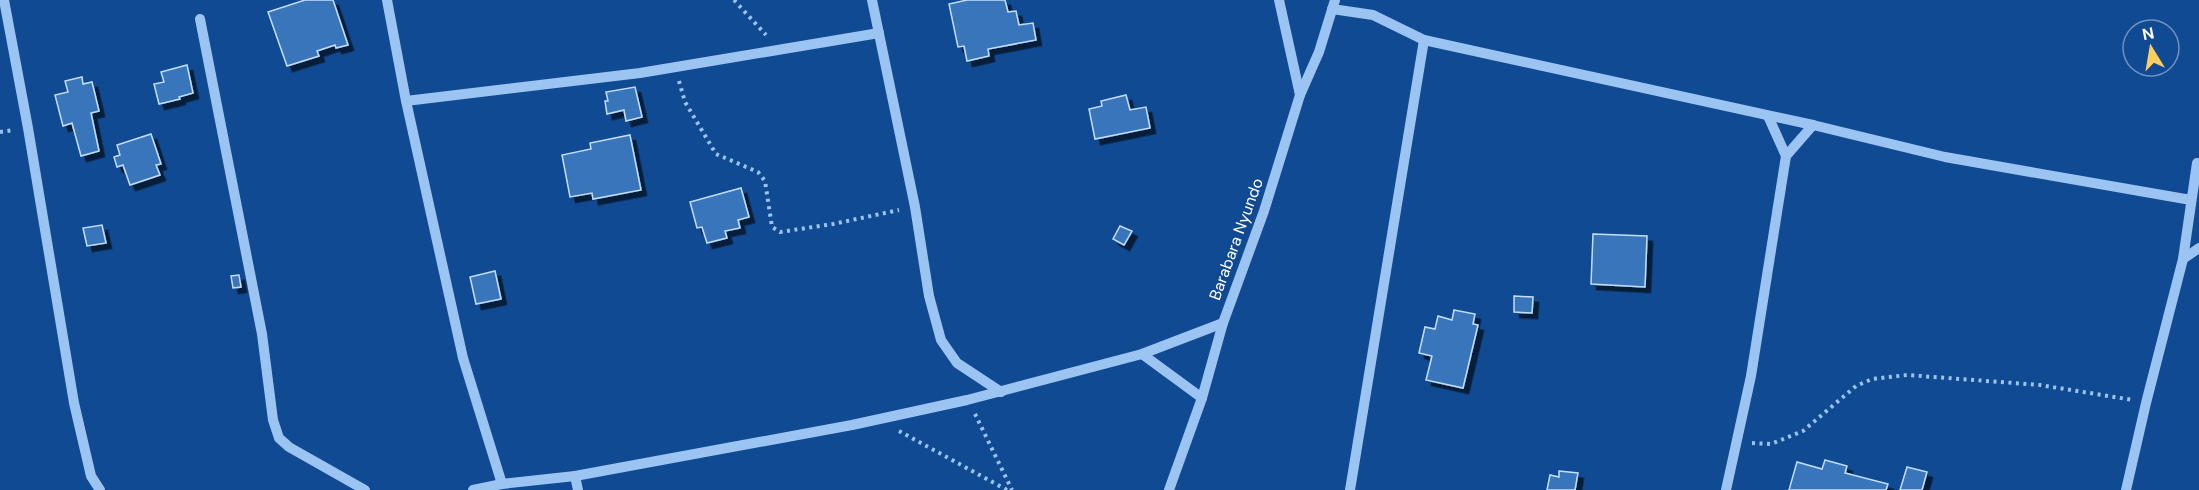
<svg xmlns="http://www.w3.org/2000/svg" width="2199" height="490" font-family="'DM Sans',sans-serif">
<defs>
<filter id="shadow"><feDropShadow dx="5.5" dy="5.5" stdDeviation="0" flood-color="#0009"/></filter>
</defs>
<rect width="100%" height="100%" fill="#104a92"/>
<g fill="#3974ba" stroke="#c3defd" stroke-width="1.5" filter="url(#shadow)">
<polygon points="305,0 333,0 348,45 336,48 335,45 317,51 319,56 287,66 268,12"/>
<polygon points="967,0 1005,0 1008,12 1016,11 1019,25 1033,23 1036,40 988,49 989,56 967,61 964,46 958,47 949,4"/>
<polygon points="187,65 193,93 179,97 180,99 159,104 154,84 164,82 161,72"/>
<polygon points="82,77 83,84 92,82 99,111 91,113 99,151 81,156 72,123 63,126 55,95 68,92 65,81"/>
<polygon points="635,87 642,117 626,121 624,110 607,114 605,101 608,101 606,92"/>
<polygon points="1126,95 1130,110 1146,107 1150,128 1095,139 1089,109 1102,106 1101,101"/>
<polygon points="151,134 161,164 156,165 160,175 130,185 123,165 117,167 114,157 120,155 117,145"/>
<polygon points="630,135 641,190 593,199 592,193 570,197 562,155 591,149 590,143"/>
<polygon points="741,188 749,217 738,220 740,228 725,231 727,238 707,243 702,227 697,228 690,202"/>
<polygon points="102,225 106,243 87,246 83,228"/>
<polygon points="1120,226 1132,231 1124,245 1113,239"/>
<polygon points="1593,234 1647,236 1645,287 1591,284"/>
<polygon points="495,271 501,299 476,304 470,277"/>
<polygon points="239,275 241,287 233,288 231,276"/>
<polygon points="1514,296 1533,297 1532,313 1514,312"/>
<polygon points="1454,310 1475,314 1473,324 1478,325 1463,388 1426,380 1432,356 1419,353 1425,327 1435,329 1438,316 1452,320"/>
<polygon points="1825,460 1847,466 1845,473 1888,484 1886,490 1789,490 1797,462 1822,469"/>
<polygon points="1907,467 1927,472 1922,490 1900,490"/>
<polygon points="1559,471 1578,473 1575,490 1547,490 1550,475 1559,477"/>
</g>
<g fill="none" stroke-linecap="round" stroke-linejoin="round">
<g stroke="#9cc4f3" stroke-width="4" stroke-dasharray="3 4.5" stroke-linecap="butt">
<polyline points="734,0 766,35"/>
<polyline points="679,81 685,102 716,154 758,172 765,181 772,227 780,232 833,224 899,210"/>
<polyline points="0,132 14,130"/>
<polyline points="975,414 1012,490"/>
<polyline points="899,431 1007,490"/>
<polyline points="1752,443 1771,444 1803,431 1856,386 1872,379 1907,375 2040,385 2133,400"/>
</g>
<g stroke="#9cc4f3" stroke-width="10">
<polyline points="4,0 28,128 74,403 91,476 100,490"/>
<polyline points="387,0 406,101 463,358 502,484"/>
<polyline points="872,0 915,207 929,296 941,340 957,363 1001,392"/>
<polyline points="1279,0 1300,95"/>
<polyline points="1332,9 1373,15 1424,40 1813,125 1945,157 2191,200"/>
<polyline points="200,19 262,334 273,420 279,438 289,447 365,490"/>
<polyline points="406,101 640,73 879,33"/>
<polyline points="1786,156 1813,125"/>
<polyline points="2183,259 2199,248"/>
<polyline points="1142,354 1202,398"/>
<polyline points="575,476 578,490"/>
<polyline points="473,490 502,484 575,476 852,425 967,400 1142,354 1223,323"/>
<polyline points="1169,490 1202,398 1223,323 1264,211 1300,95 1319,52 1335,0"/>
<polyline points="1350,490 1424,40"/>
<polyline points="1726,490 1751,376 1786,156 1768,116"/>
<polyline points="2126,490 2146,403 2183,259 2197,163"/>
</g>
</g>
<g text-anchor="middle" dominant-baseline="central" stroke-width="4.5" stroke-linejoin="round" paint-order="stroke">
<g font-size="16" fill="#fff" stroke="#104a92">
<text transform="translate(1236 239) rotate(-70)">Barabara Nyundo</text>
</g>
</g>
<g transform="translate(2151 48) rotate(349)"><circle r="28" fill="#104a92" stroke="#7092be" stroke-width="1.5"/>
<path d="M0-4.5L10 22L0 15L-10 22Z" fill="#ffcf5e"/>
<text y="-9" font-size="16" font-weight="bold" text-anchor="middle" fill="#ffffff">N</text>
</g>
</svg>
